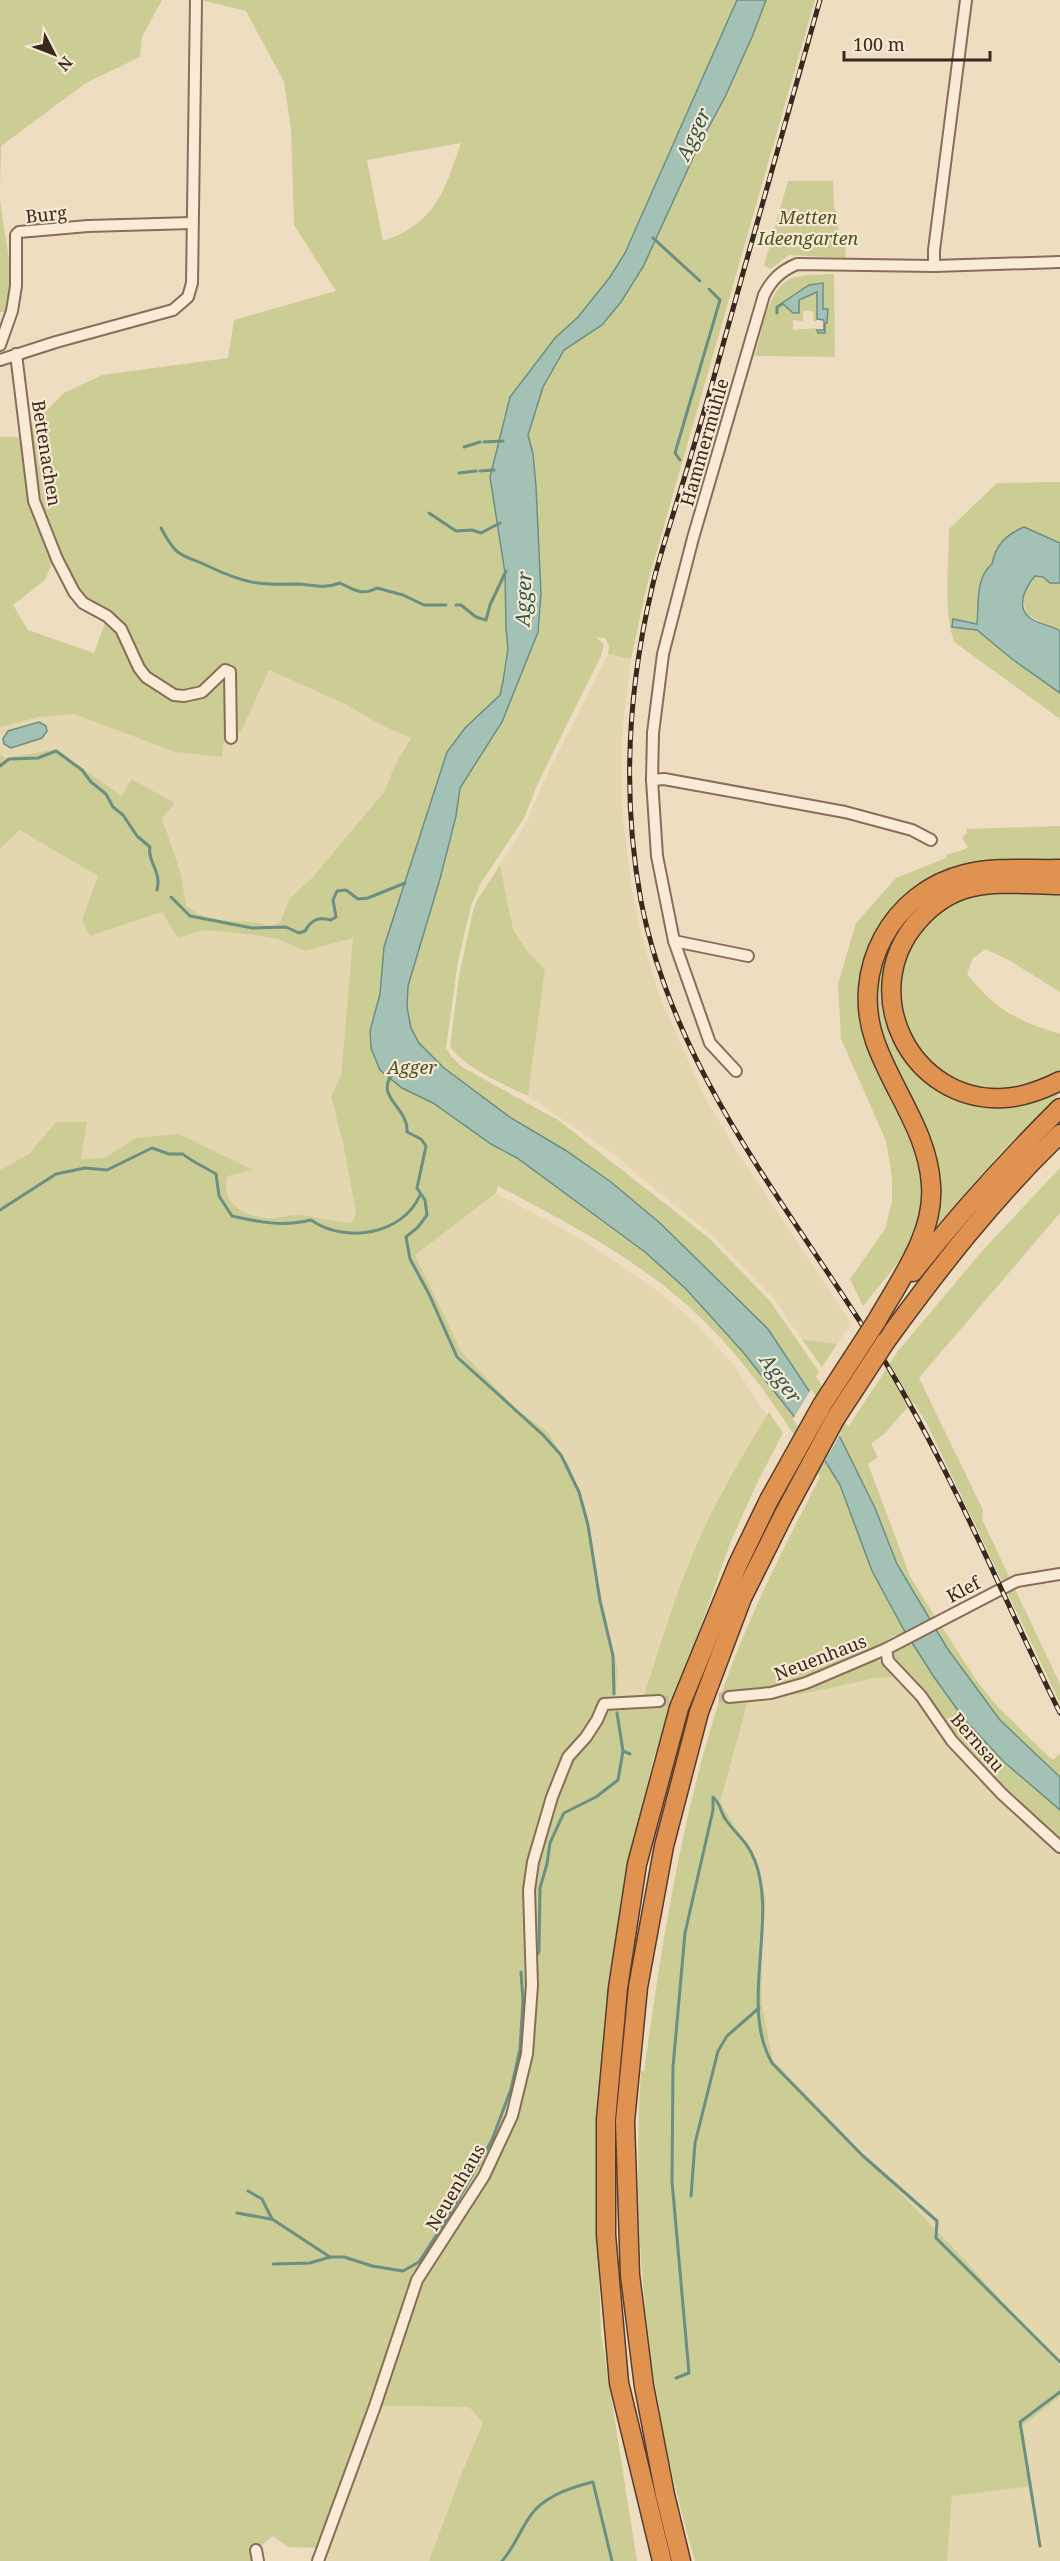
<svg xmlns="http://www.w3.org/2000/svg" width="1060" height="2561" font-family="'Noto Serif',serif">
<rect width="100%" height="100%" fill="#efddc2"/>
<g fill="#e4d6af">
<polygon points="608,654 631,659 622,736 622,810 632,890 644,945 660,997 703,1094 736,1150 851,1323 837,1344 802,1339 773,1298 711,1235 609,1151 528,1096 545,970 525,948 513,929 500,865 526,823 548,772"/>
<polygon points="269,670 345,704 381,725 411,738 395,765 384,792 311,879 290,898 280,922 269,926 255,922 222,920 200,915 185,906 181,874 162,818 175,803 122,796 95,779 86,769 57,749 5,758 1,755 0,727 39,717 74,714 175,752 222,756 226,726 241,732"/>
<polygon points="20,829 99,876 82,920 91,936 162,912 178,938 204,930 246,934 278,939 305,951 353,938 341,1076 331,1096 344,1148 356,1214 352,1223 263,1217 234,1209 228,1203 219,1178 252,1170 136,1138 104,1158 81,1159 56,1122 29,1154 0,1170 0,849"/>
<polygon points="496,1193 585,1241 654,1288 675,1305 693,1321 734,1365 767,1416 725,1485 699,1538 664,1632 643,1699 615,1698 618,1670 597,1577 588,1522 568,1463 561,1455 549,1433 518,1411 461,1351 414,1255"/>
<polygon points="897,1677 911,1689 1000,1796 1060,1852 1060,2366 963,2258 773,2060 762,2005 762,1942 766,1901 758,1862 720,1802 748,1701 807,1693 876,1678"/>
<polygon points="1060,2397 1060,2561 947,2561 951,2496 1032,2486 1021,2426"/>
<polygon points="375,2406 469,2407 483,2423 462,2472 429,2561 318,2561"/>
</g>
<g fill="#cccd95" fill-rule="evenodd">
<path d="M0,0h162l-20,37 -2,20 -54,26 -85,63c0,17 -1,34 -1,51 3,39 17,75 6,115h-6z"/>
<path d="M201,0h614l-168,585 -16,74 -23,-5 1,-8 -4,-8 -10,-1 9,7 -3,12 -63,127 -14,35 -43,65 -10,23 -13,56 -12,86 5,8 11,11 96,53 151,118 61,63 49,71 -3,5 32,50 50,-76 85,-101 77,-82v45l-141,165 64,132 -1,9 78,165v19l-133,-279 -13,-21c-17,11 -25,32 -43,40l7,14 -10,7 42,112 15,25 54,83 20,24 47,46 7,6 7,-7v88c-61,-57 -122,-115 -169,-185l4,-5 8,-4 -8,-12 -21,14 -57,27 -55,15 -10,-3 -3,9 55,-9 70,-27h8l15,16 -21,1 -69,15 -59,8 -28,101 38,61 8,38 -4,41v63l11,55 190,198 97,108v31l-39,30 11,59 -80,10 -5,65h-252c-47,-158 -65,-326 -54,-490h3c17,-120 35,-241 71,-357 25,-82 66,-161 105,-237 -38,-64 -82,-129 -140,-178 -54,-46 -119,-80 -182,-113l-2,7 -81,62 46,96 57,60 31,22 12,22 7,8 20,59 9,55 21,93 -3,28 -13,1 -32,60 36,-52 37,-8c17,-54 34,-110 57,-162 19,-43 44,-84 69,-125l14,21 -25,48 -27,60 -78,219 -26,112 -21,130 -6,78 -4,100 5,152 36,229h-208l33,-89 21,-49 -14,-16 -94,-1 -52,142 -35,-1 -15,-11 -17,14 2,11h-258v-1391l29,-16 27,-32h31l-6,37 23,-1 32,-20 43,-4 74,36 -25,6c-10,29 21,42 45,42 9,0 19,-4 28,-3 17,2 33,7 51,8l4,-9 -12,-66 -13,-52 10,-20 12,-138 -48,13 -27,-12 -32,-5 -42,-4 -26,8 -16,-26 -72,24 -8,-16 16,-44 -78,-46 -20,19v-102l1,8 4,3 52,-9c22,15 42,32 65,47l9,-17 44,24 -13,15 19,56 5,32 14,9 22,5 33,2 15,4 10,-4 10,-24 21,-19 73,-87 11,-27 16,-27 -30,-13 -36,-21 -76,-34 -28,62 -15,-5 -4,30 -47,-5 -101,-38 -35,3 -39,10v-290h19l9,55 25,70 -8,18 -32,25 15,25 66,23 14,-38 -23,-16 -14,-20 -25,-62 -9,-33 -9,-55 36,-36 38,-18 126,-17 6,-38 102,-29 -42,-66 -3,-96 -7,-47 -38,-71zM461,143c-17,49 -25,80 -78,98l-16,-81zM490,477l27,116 -10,36 -2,-56zM390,927l-9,144c-18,-31 -6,-47 -1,-78 3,-23 3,-44 10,-66z"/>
<polygon points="788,181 833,181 834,208 838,213 839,246 846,247 845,258 789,255 771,269 764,266"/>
<path d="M834,274l1,83 -80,-1c6,-21 13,-66 33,-76 12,-7 32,-5 46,-6zM819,283l5,3 -1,23h4l-2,23 -7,1 -1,-5 -24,2v-10l10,1v-10h10l1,10h3l1,-29 -19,8 -4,14 -11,-11 12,-11 3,1 10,-8z"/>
<path d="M1060,482v61l-36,-16c-18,8 -28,17 -32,37 -17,14 -12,41 -15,60l-24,-4 7,7 17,3 35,29 48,34v26l-106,-77c-11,-32 -5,-79 -5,-113l48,-46z"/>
<path d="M1035,576l8,1 17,6v48l-33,-16c-6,-17 -4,-26 8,-39z"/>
<path d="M1060,826v36l-125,15 -72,96c12,44 25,87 37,131 11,41 34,75 19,119 -11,33 -35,56 -56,83l-13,-27 35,-50 7,-28v-23l-6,-37 -45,-102 -3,-55 18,-61 40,-45 50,-20v-3c8,-3 15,-3 22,-8l-6,-9 5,-5 -1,-4z"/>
<path d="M500,865l13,64 12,19 20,22 -17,126c-22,-10 -66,-30 -78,-50l9,-70 14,-65 4,-11z"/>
<polygon points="1014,878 915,916 890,1022 958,1095 1060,1086 1060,1093 996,1158 926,1239 933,1213 873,1005 882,950 907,912"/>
<path d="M995,890h65v102l-48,-30 -26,-13 -13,9 -6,16c30,37 49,46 93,60v38l-15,9 -25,8h-39l-28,-8 -37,-32 -17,-41 2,-41 21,-41 30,-25z"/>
<polygon points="802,1339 837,1344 822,1367"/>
</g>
<g fill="#a4c1b6" stroke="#6b8f83" stroke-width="1.5">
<polygon points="737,0 766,0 752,37 725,97 698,147 643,267 621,302 602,325 564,350 543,387 528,435 533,454 536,486 541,594 538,632 502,722 460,788 456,816 440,879 408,986 407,1007 411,1028 419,1043 444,1068 511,1118 565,1150 611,1182 661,1224 768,1329 841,1439 875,1508 897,1564 947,1648 1000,1720 1060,1777 1060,1810 1004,1762 964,1719 934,1677 904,1630 872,1571 840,1485 827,1464 793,1415 743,1352 686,1289 645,1252 517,1158 491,1144 433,1103 402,1088 380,1070 371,1048 370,1031 380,994 384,947 447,752 465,728 500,695 503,681 508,649 506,628 505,573 490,477 510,397 555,338 578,317 610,277 625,253"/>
<polygon points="823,283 823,309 828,309 827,323 825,324 825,333 818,333 817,330 824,330 824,320 817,319 817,292 799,300 799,313 793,313 782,303 809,285"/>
<path d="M1024,527l36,16v40h-10l-7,-6 -8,-1c-9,10 -20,31 -5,42 8,6 21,7 30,13v62l-48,-34 -35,-29 -25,-3 1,-8 24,5c2,-19 -2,-46 15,-60 4,-20 14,-29 32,-37z"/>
<polygon points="39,722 46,726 47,731 42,738 11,748 4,744 3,739 8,731"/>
</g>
<polygon fill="#efddc2" points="811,1389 841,1433 823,1464 793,1419"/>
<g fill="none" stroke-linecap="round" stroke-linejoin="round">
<g stroke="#6b8f83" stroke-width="3">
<polyline points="653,238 700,281"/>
<polyline points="777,313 777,307 782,304"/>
<polyline points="484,442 503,441"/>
<polyline points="464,447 480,442"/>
<polyline points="680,460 675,453 720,300 709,289"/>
<polyline points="480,471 494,470"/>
<polyline points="459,473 476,471"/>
<polyline points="429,513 456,531 472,530 481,533 500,523"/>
<path d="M161,528c17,32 20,25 49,39 34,16 47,18 85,17 18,0 26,6 45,-1 14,7 22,13 37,5l26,7 21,10h22"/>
<polyline points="456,605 461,605 476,617 486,620 490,605 506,571"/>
<path d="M0,766l9,-7 29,-1 18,-7 26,19 9,12 15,12 7,13 10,8 14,21 13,11c-3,15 12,24 7,43"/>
<path d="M171,897l19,19 62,12 34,-1 13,6 6,-2c7,-12 13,-14 26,-11l5,-3 -3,-17 4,-9 9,-1 12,9 10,-1 37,-15"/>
<path d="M392,1075c-17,22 17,33 15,57l14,7 5,7 -9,42 8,12 2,15 -9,12 -12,10 4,22 19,35 28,63 86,78 18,20 18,37 9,33 12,76 13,55 1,38"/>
<path d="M0,1210l56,-36 29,-6 22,2 45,-22 17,6h14c9,8 22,13 33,20l3,22 13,20c27,6 51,11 79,4 34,24 92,15 109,-25"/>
<polyline points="617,1713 623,1751 630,1754"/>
<path d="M713,1797c10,10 7,16 13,23 11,16 21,20 29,41 23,60 -16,145 17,202l90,92 75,66 -1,17 124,124"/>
<polyline points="535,1959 539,1951 540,1888 547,1864 550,1843 560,1821 564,1813 596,1797 618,1780 623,1751"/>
<polyline points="248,2191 262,2199 272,2219 330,2257 344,2257 372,2266 403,2271 419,2262 450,2214 492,2140 511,2089 520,2049 523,2001 521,1972"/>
<polyline points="691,2196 695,2143 718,2051 727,2036 759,2008"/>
<polyline points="237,2213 271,2219"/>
<polyline points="273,2264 310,2263 330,2257"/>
<polyline points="676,2378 689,2373 672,2181 673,2067 685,1933 713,1810 713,1799"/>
<polyline points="1040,2546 1020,2422 1060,2392"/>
<path d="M502,2561c14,-15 20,-37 33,-51 15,-16 38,-23 58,-28l19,79"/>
</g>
<polyline stroke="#cab9a1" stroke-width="10" stroke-dasharray="10 5" stroke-linecap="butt" points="659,1701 729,1697"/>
<defs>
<g id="minor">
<polyline points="966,0 934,250 934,266 1060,262"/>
<polyline points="0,345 12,311 16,286 16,235 19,232 88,226 192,223"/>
<polyline points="16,354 34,501 57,559 74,592 83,603 107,616 121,629 139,668 146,677 174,695 184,696 202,692 225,670 230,672 231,738"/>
<polyline points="0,360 56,342 173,310 188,297 192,283 196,0"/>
<polyline points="652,780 664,779 845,812 912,830 931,840"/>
<polyline points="674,941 748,956"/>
<path d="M736,1071l-26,-28 -36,-102 -17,-85 -5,-76 1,-47 10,-79 30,-116 71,-243c8,-16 17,-24 33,-31l137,2"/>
<polyline points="886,1649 888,1661 921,1696 952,1741 1002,1794 1060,1847"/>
<polyline points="729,1697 771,1693 806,1683 886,1649 1017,1581 1060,1574"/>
<polyline points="256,2550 258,2561"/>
<polyline points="318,2561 375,2406 417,2280 484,2176 512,2116 527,2054 532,1985 529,1890 533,1862 552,1797 568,1757 586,1737 597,1720 604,1704 659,1701"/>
</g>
<g id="motorway">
<path d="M1060,885c-31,0 -65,-5 -95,4 -19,6 -35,18 -48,33 -61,71 -6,181 87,176 20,-1 38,-8 56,-17"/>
<path d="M913,1272c46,-58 95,-112 147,-164"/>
<path d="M876,1322c23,-41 59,-88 55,-137 -3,-53 -39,-95 -56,-144 -25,-70 16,-149 90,-167 30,-8 64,-4 95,-5"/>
<path d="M886,1341c53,-73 109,-145 174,-207"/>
<polyline points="662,2561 619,2383 606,2235 606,2120 618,1988 637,1864 679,1708 738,1564 769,1500"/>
<polyline points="681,2561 665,2495 644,2386 630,2275 625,2121 638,1987 664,1846 699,1712 742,1598 784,1514"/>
</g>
</defs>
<use href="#minor" stroke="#896d59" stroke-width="14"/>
<use href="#motorway" stroke="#563c2d" stroke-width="21"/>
<use href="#minor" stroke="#f9ebd5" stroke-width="10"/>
<use href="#motorway" stroke="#e09251" stroke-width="18"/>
<defs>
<path id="rail" d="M820,0c-37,128 -72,256 -108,384 -12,41 -24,83 -37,124 -8,27 -17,53 -23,80 -24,102 -30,209 -11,313 37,190 172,331 264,495 58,102 103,212 155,317"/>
</defs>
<use href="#rail" stroke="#38281d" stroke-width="5"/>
<use href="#rail" stroke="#f6e8d1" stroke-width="3" stroke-dasharray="9" stroke-linecap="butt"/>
<defs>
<g id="motorway-bridge">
<polyline points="769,1500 822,1405 876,1322"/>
<polyline points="784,1514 835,1419 886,1341"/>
</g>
</defs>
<use href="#motorway-bridge" stroke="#563c2d" stroke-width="21" stroke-linecap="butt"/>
<use href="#motorway-bridge" stroke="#e09251" stroke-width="18"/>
</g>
<g text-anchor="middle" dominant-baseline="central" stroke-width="4.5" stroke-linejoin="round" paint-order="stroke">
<g font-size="18" fill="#38281d" stroke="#f6e8d1">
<text transform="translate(46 214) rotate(-6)">Burg</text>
<text transform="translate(704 442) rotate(-74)">Hammermühle</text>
<text transform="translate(47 453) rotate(81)">Bettenachen</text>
<text transform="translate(963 1589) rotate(-28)">Klef</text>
<text transform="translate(820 1657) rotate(-21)">Neuenhaus</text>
<text transform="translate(978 1742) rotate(49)">Bernsau</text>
<text transform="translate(455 2187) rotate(-59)">Neuenhaus</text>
</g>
<g font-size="18" font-style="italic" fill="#4d5523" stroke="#f6e8d1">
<text x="808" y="217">Metten<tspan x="808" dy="21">Ideengarten</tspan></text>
<text x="412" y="1067">Agger</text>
</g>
<g font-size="20" font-style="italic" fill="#2c5851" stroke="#f6e8d1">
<text transform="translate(693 134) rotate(-65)">Agger</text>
<text transform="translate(523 599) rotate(-88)">Agger</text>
<text transform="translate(781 1378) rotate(54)">Agger</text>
</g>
</g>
<g transform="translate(54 54) rotate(132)" stroke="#f6e8d1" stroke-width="4.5" paint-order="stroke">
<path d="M0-4.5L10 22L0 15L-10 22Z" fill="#38281d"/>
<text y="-9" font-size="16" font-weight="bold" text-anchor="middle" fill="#38281d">N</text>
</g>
<path d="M844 51v9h146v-9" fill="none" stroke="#38281d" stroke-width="3"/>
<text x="853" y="51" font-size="18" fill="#38281d" stroke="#f6e8d1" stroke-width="4.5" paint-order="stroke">100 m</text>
</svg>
